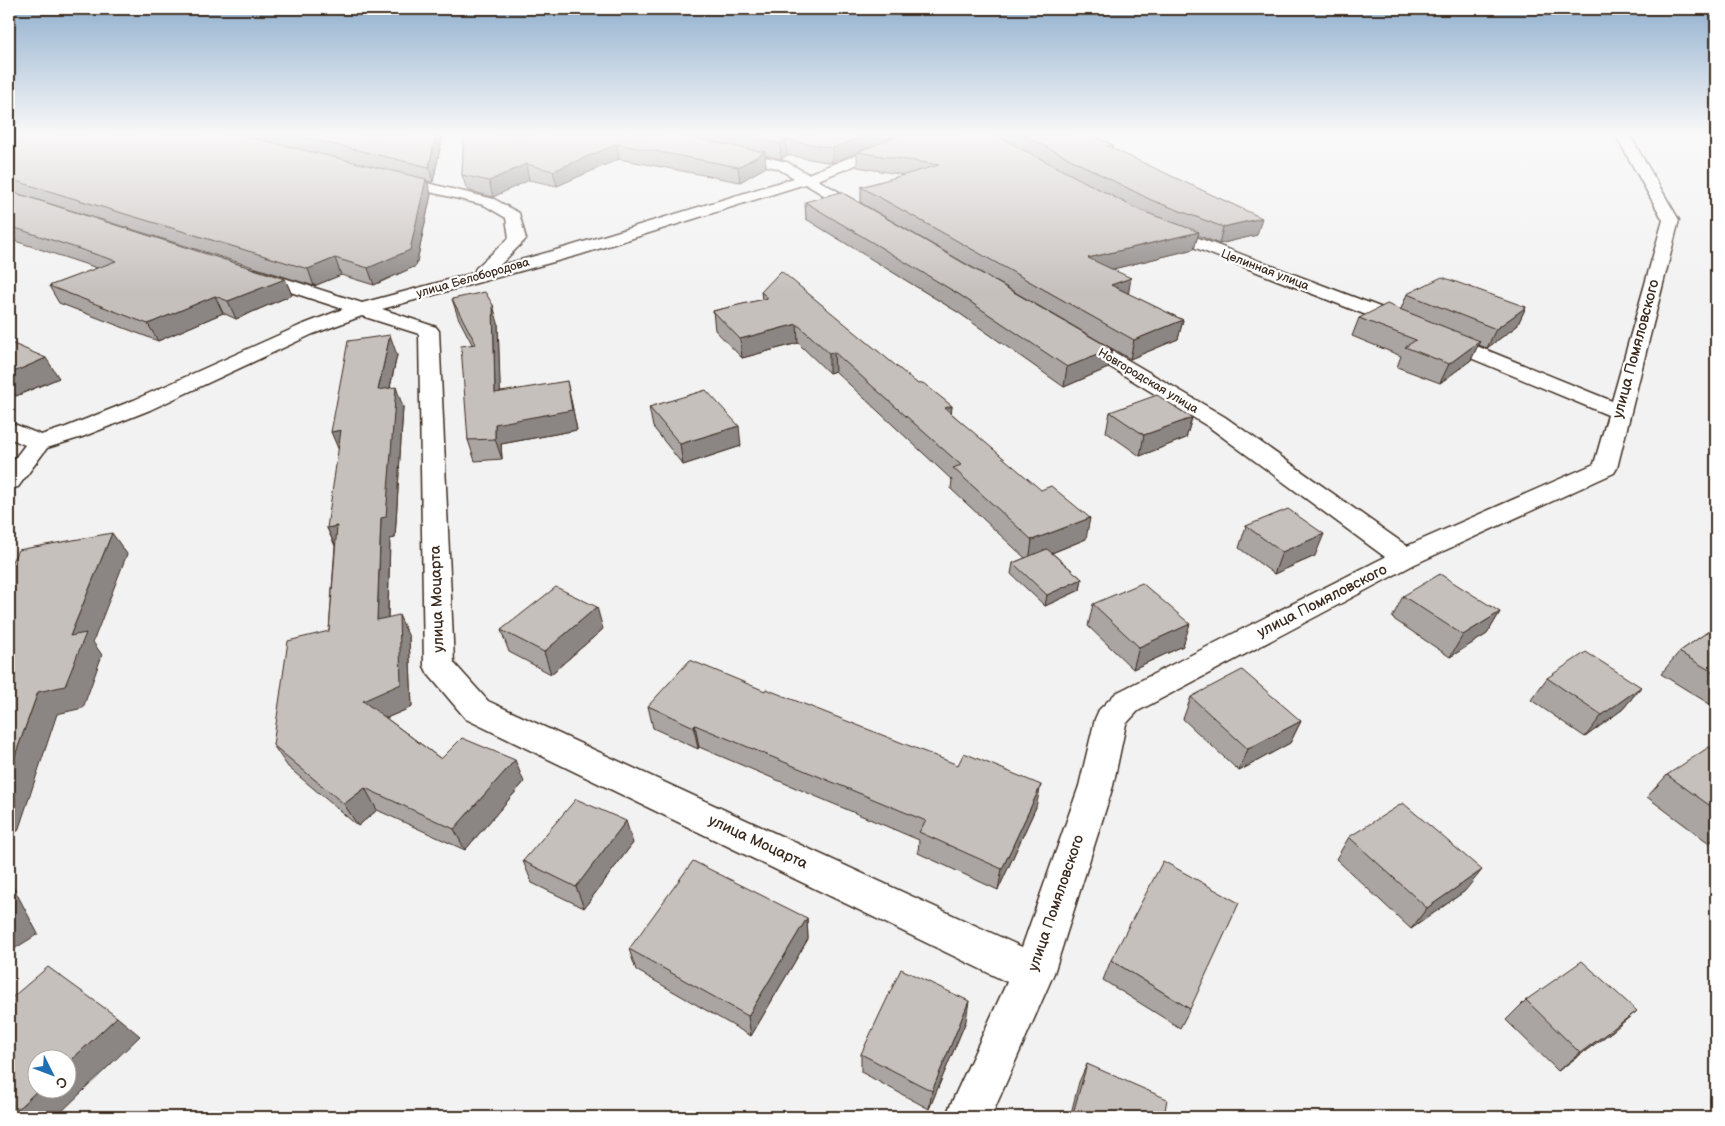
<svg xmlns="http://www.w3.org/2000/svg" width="1725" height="1126" font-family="'Balsamiq Sans',sans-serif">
<rect width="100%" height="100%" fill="#f3f2f2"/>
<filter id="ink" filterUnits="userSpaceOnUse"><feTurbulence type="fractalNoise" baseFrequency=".02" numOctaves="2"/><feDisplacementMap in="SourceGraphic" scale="10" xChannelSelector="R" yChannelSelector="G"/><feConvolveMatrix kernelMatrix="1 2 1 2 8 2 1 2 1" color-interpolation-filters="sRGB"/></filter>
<g filter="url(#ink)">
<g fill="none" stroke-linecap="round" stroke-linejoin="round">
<defs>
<polygon id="minor" points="1615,134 1629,134 1679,220 1617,468 1614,473 1415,564 1138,711 1126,724 1113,786 1054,973 991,1117 945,1117 1007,982 466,719 428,674 424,666 419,334 362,316 313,334 150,410 82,437 47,448 18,487 9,489 9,466 25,445 9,438 9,422 41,435 66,427 134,400 299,326 343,309 247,278 244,274 247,270 253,269 259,270 362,303 474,273 476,268 509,238 506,218 484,205 388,182 386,179 388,176 393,175 494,199 519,213 526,239 499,266 567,247 794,178 777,168 724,156 722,153 724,150 729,149 787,162 808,174 886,143 896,143 898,146 896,149 818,180 871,210 873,213 871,216 859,216 805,184 579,255 382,309 436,327 439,331 454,663 488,701 1022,947 1079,786 1095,719 1099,710 1116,693 1385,557 1209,427 1071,343 1068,339 1071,335 1078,333 1085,335 1225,417 1407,546 1594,464 1608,415 1379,320 1155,232 1153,229 1155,226 1167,226 1393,312 1612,401 1663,220"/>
</defs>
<use href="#minor" stroke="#3b2a1e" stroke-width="3"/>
<use href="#minor" fill="#fff" fill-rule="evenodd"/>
</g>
<g fill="#aaa5a3" stroke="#3b2a1e">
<polygon points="9,134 246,136 245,134 443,134 433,182 427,181 431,194 416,266 374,285 341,275 314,286 9,191"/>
<polygon points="464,134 1089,134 1113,145 1112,149 1257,235 1219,244 1198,235 1194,249 1112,269 1128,294 1183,320 1178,339 1130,359 861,203 861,187 904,175 857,167 857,153 832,163 787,155 781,159 765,155 766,167 740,182 619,159 557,186 529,180 493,197 467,190 462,175"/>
<polygon points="9,191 285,279 292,295 236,319 223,313 158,341 59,303 49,286 97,268 9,239"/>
<polygon points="805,202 1112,349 1108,368 1064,387 959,313 806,219"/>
<polygon points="761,292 918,384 952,406 951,413 1086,539 1052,553 1082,579 1080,590 1045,606 1011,574 1013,563 1025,558 951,489 952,480 835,371 829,373 798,343 742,358 715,330 713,311 762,300"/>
<polygon points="1407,294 1526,307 1517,326 1487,348 1478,345 1471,360 1440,383 1397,367 1401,356 1352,336 1359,318 1401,309"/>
<polygon points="452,299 498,323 500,392 571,400 577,430 501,444 502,459 475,461 468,440 472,344 458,317"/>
<polygon points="9,342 59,378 16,396 9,393"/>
<polygon points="397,355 390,388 403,407 395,538 390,539 388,618 409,637 412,707 386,718 441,759 524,782 465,850 377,810 358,826 288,767 273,745 329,631 335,546 327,528"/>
<polygon points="649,407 741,446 683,465 653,427"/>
<polygon points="1110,412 1192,418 1186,438 1140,456 1106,432"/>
<polygon points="1716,453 1716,466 1713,465"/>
<polygon points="1246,526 1315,556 1274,574 1239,548"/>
<polygon points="1403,596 1500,612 1487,634 1450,657 1392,618"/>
<polygon points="1093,604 1183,646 1133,669 1088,626"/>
<polygon points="1716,626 1716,708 1661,674 1679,652"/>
<polygon points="603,629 551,674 509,652 501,630"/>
<polygon points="1547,678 1641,687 1623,709 1585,737 1531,700"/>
<polygon points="1191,697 1301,721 1290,743 1239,771 1183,719"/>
<polygon points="648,706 1036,807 998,890 918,853 919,840 699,747 698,749 653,728"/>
<polygon points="1716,751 1716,838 1709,843 1647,797 1667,775"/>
<polygon points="1349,837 1465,891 1411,929 1336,859"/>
<polygon points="633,843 584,908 532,883 523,861"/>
<polygon points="807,918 808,939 751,1036 636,970 629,949"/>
<polygon points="1111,960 1190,1009 1180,1028 1103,980"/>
<polygon points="1526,1000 1614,1030 1558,1071 1506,1020"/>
<polygon points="966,1021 929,1109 861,1072 861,1054"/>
<polygon points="1087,1064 1164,1117 1070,1117 1079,1082"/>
</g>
<g fill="#8b8684" stroke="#3b2a1e">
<polygon points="436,134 443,134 433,182 429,167"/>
<polygon points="869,134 907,134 857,152 857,153 832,163 832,148"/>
<polygon points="786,140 787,155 781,159 780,144"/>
<polygon points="617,144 619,159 557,186 553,171"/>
<polygon points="765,152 766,167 740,182 738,167"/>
<polygon points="526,164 529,180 493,197 489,181"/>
<polygon points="426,179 431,194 416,266 374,285 368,268"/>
<polygon points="1262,218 1257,235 1219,244 1223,227"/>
<polygon points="1199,232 1194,249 1085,276 1088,258"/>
<polygon points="335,258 341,275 314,286 308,269"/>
<polygon points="1131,278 1128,296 1111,285"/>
<polygon points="285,279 292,295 236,319 228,301"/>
<polygon points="215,296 223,313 158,341 148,324"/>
<polygon points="493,305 498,323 501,413 495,393"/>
<polygon points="1526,307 1517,326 1487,348 1496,329"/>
<polygon points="1183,320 1178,339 1130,359 1134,340"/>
<polygon points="797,324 798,343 742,358 740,339"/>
<polygon points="390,335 397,355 385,410 378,390"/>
<polygon points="1480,341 1471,360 1440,383 1449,364"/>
<polygon points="1112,349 1108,368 1064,387 1067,367"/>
<polygon points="834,352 835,371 829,373 829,353"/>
<polygon points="46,358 59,378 16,396 9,386 9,374"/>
<polygon points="567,381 571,400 577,430 501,444 502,459 495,439 495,424"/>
<polygon points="396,387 403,407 395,538 390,539 387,642 377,620 381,518"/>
<polygon points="952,406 950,426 945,408"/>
<polygon points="1192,418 1186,438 1140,456 1144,435"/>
<polygon points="739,426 741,446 683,465 680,444"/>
<polygon points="341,430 340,453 331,432"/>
<polygon points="1090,518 1086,539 1029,562 1032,540"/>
<polygon points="337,526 337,549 327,528"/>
<polygon points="112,533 127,554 93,642 102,655 83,708 57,714 18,831 9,833 9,772 38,692 70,636"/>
<polygon points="1324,534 1315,556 1274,574 1282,552"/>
<polygon points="1082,579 1080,590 1045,606 1047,595"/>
<polygon points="597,607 603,629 551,674 544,652"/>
<polygon points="1500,612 1487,634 1450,657 1463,635"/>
<polygon points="399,615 409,637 412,707 375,723 363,701"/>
<polygon points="1190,624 1183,646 1133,669 1139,647"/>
<polygon points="1641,687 1623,709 1585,737 1602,715"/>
<polygon points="1301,721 1290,743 1239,771 1248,749"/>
<polygon points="695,725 699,747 698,749 694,727"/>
<polygon points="515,760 524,782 465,850 454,829"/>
<polygon points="1041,785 1036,807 998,890 1002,869"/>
<polygon points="365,788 377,810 358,826 344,804"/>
<polygon points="626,821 633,843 584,908 576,887"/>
<polygon points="1482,870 1465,891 1411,929 1427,908"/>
<polygon points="9,879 38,934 9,952"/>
<polygon points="807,918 808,939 751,1036 748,1016"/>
<polygon points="969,1001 966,1021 929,1109 932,1091"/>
<polygon points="1637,1011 1614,1030 1558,1071 1580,1053"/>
<polygon points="117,1017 140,1036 56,1117 10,1117 40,1088 68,1088 68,1063"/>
</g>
<g fill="#c6c0bd" stroke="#3b2a1e">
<polygon points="9,134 236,134 426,179 410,250 368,268 335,258 308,269 9,179"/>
<polygon points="289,134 436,134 429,167"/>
<polygon points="464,134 670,134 765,152 738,167 617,144 553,171 526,164 489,181 462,175"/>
<polygon points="737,134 869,134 832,148 786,140 780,144"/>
<polygon points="904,134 984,134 997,136 1137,209 1199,232 1088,258 1131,278 1111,285 1183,320 1134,340 861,187 939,165 857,152"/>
<polygon points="1021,134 1089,134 1113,145 1107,146 1262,218 1223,227 1151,200"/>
<polygon points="9,191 285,279 228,301 215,296 148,324 49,286 116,261 9,226"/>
<polygon points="841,192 1112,349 1067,367 960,295 805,202"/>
<polygon points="781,271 918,384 923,383 952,406 945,408 1041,490 1051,486 1090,518 1032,540 953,468 961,465 834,352 829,353 797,324 740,339 713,311 768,298 761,292"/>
<polygon points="1442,277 1526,307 1496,329 1407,294"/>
<polygon points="485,292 493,305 495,393 567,381 572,410 495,424 495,439 468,440 461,346 476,344 452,299"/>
<polygon points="1387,304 1480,341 1449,364 1405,347 1416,340 1359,318"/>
<polygon points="390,335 378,390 396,387 386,517 381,518 377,620 399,615 401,684 363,701 441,759 462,738 515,760 454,829 365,788 344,804 273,745 288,641 329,631 337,526 327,528 341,430 331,432 348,341"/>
<polygon points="9,342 46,358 9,374"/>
<polygon points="706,390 739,426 680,444 649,407"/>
<polygon points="1157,395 1192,418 1144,435 1110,412"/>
<polygon points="1288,509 1324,534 1282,552 1246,526"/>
<polygon points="112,533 70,636 86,633 65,686 38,692 9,772 9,567 18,550"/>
<polygon points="1047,549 1082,579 1047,595 1013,563"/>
<polygon points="1440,574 1500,612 1463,635 1403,596"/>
<polygon points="1142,583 1190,624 1139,647 1093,604"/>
<polygon points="556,587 597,607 544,652 501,630"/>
<polygon points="1716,626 1716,674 1679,652"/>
<polygon points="1586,652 1641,687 1602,715 1547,678"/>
<polygon points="690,660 765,691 766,689 958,765 964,753 1041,785 1002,869 919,832 926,821 695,725 694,727 648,706"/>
<polygon points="1242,670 1301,721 1248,749 1191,697"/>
<polygon points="1709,747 1716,751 1716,810 1667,775"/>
<polygon points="576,799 626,821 576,887 523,861"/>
<polygon points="1403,803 1482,870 1427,908 1349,837"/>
<polygon points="693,861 807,918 748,1016 629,949"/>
<polygon points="1163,861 1239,903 1190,1009 1111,960"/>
<polygon points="9,903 14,913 9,916"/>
<polygon points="1582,961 1637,1011 1580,1053 1526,1000"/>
<polygon points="48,967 117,1017 68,1063 68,1058 38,1058 38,1088 40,1088 9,1117 9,1000"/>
<polygon points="901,969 969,1001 932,1091 861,1054"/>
<polygon points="1087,1064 1167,1099 1164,1117 1072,1117"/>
<polygon points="205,1114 209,1117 202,1117"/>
</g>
</g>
<linearGradient id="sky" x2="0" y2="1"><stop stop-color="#92b0ce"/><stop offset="0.46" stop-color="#faf9f9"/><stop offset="1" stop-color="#faf9f9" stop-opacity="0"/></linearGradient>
<rect width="1725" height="292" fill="url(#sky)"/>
<g text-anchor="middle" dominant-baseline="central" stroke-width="4.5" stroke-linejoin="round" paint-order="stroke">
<g font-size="12" fill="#3b2a1e" stroke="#fff">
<text transform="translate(1265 270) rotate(21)">Целинная улица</text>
<text transform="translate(473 278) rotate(-16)">улица Белобородова</text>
<text transform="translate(1148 381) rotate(31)">Новгородская улица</text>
</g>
<g font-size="15" fill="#3b2a1e" stroke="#fff">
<text transform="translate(1636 349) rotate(-75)">улица Помяловского</text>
<text transform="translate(437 599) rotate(-92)">улица Моцарта</text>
<text transform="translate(1322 601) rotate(-27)">улица Помяловского</text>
<text transform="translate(758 842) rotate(25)">улица Моцарта</text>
<text transform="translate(1056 903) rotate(-71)">улица Помяловского</text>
</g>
</g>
<rect width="1725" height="1126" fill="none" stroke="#fff" stroke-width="30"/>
<rect x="15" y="15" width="1695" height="1096" fill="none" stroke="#3b2a1e" stroke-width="2" filter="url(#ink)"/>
<g transform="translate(52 1074) rotate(132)"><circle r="24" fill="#ffffff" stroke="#b1aaa5"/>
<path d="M0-4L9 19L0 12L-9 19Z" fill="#1f6fb2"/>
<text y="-8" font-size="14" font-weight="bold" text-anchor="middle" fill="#3b2a1e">С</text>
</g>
</svg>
